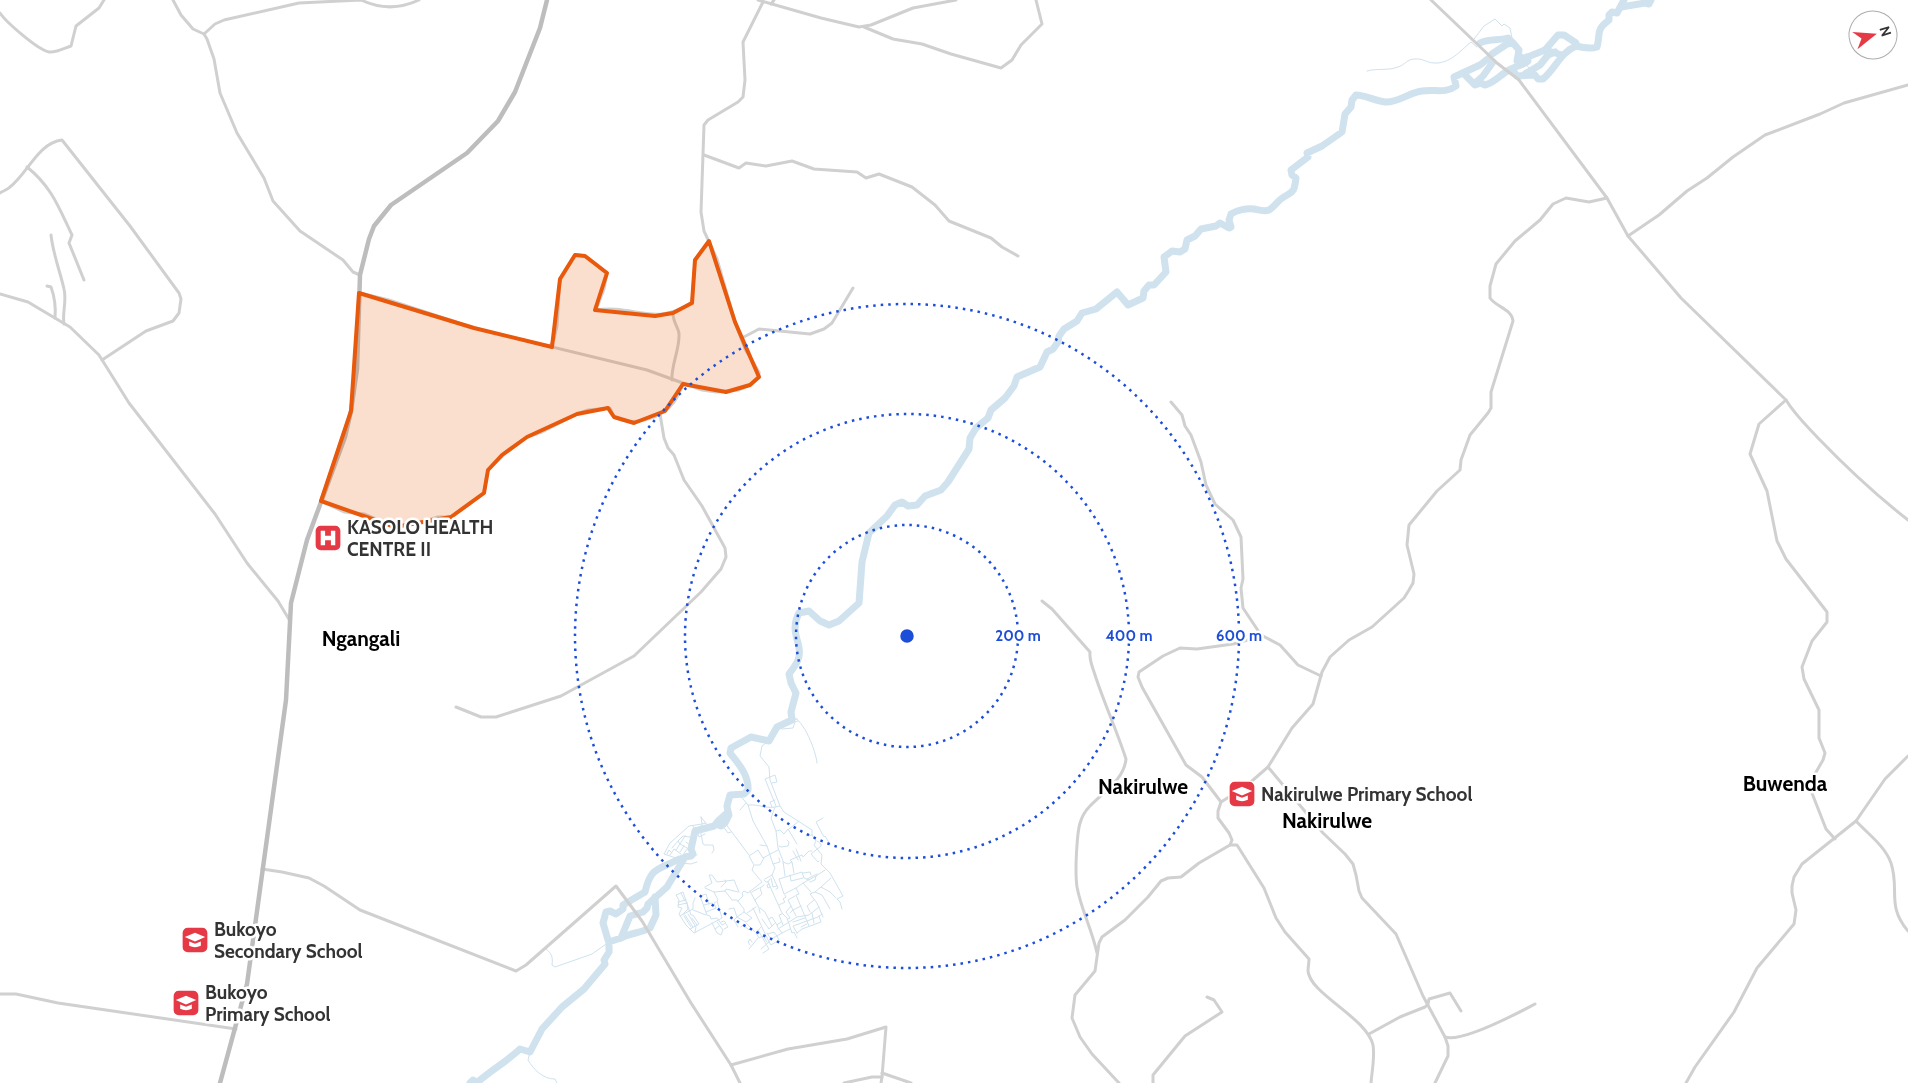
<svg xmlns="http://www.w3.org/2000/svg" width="1908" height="1083" font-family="Cabin,sans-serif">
<rect width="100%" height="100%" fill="#fff"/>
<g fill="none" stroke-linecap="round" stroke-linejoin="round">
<g stroke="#cfe2ee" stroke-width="1">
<polyline points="1474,39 1484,26 1495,19 1502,26 1504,24 1510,28 1513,43"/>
<polyline points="1519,50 1525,58"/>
<polyline points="1526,64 1531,71"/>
<path d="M1367,71c10,-3 21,0 31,-4 7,-2 9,-8 17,-8 7,-1 13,4 19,4 16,1 26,-12 37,-21l6,5"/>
<path d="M792,716c12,4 24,35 25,47"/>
<polyline points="791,722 797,719"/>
<polyline points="779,726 782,729 793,728 795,722 798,721"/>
<polyline points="772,783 777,782 775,775 765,779 776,806"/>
<polyline points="739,794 748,805 753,821 767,846"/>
<path d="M748,805c13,-1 18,5 32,1l-10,-26 -1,-13 -9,-11 2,-10 7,-5"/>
<polyline points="780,806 784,812 812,830 812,835 816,841 814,845 822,855 821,864 830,873 843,896 837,899 840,902 842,909"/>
<polyline points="772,807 770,802 775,800"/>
<polyline points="775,807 771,818 776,831 778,848 783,861 785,876"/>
<polyline points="740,810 746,803"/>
<polyline points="701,817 708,826"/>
<polyline points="701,817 702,824 706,823"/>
<polyline points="823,818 816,822 824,837 825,836 830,844"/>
<polyline points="725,823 749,855"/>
<polyline points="722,825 728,833 731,832"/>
<polyline points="693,826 695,831"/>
<polyline points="698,828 702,825"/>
<polyline points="700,829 703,844 705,845 713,845 714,850 712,853"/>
<polyline points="789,829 799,821"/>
<polyline points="697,831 699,837 705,834"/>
<polyline points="776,831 780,830 784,834 788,829 797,844"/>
<polyline points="806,836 812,835"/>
<polyline points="678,841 683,836 690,837 692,841"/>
<polyline points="817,841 821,844 821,846 811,854 818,862 819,861"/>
<polyline points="686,842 690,845 692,841 694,842"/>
<polyline points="760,845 767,846 773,864 780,862 779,858"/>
<polyline points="779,846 781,847 788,846 789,842 787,840"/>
<polyline points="672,848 678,841 680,844 685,836"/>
<polyline points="796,849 801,861"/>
<polyline points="676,850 680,844 684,846"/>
<polyline points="793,851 798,860"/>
<polyline points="680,852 684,846 687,848"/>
<polyline points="667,854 669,850 672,853"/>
<polyline points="693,854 697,855"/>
<polyline points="670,855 674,849 681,854"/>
<polyline points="683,855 690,845 692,846"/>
<polyline points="685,857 681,855 679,859 664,854 670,843 689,826 702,824"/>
<polyline points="783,862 788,864 792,862 794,873"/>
<polyline points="792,862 790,860 802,855 803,857 809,851 812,851"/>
<polyline points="682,863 691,864 697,862"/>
<polyline points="773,864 775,868 772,875 778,888 776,889"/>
<polyline points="755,865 760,865 764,858"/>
<polyline points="803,873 810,872 811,875"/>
<polyline points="790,875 791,881 803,878"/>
<polyline points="771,878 773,887 777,886"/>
<polyline points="831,878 821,887 830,892 836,898"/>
<polyline points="765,879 772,875"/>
<polyline points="807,879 817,874"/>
<polyline points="764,880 766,882 768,882 770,879"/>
<polyline points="768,882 782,913 787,918 792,933 794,932 797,938"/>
<polyline points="810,882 815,880 816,876 825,870"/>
<polyline points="803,883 796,888 799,894 796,895 809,926"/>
<polyline points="769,884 767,885 768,888 770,887"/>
<polyline points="705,887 712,883 709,875 712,875 717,882 734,880 739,892"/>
<polyline points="721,887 726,882 725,880"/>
<polyline points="821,887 815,892 822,895 830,909"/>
<polyline points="705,888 714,892 725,891 726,889 738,892"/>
<polyline points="796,888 784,894 779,879 802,872 804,878 809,880"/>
<polyline points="725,891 732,900 737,900 744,909 744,912 752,918 746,922 737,917 734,920 738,927"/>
<polyline points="750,891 759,908 760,913"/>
<polyline points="752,892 759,888"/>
<polyline points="811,892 803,883 816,876"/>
<polyline points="815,892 810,894 817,903 823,917"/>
<polyline points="681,893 685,901"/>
<polyline points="755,900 762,894 760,888 764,885"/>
<polyline points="738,901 743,896 742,893 744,891 748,893 762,882 752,870 754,865 749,856 758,850 763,858 778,850"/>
<polyline points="678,902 686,900"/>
<polyline points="687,903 688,910"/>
<polyline points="709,904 706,894 700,896 707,915 710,916 711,919 717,918 722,925 726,923 724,921 721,922"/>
<polyline points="678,905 687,903"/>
<polyline points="704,905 712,903"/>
<polyline points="779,905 785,902 783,899 786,897 785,895"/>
<polyline points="753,908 769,942 771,939 777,936 774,932 768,934"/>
<polyline points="760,908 765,912 772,926"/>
<polyline points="729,909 734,908 737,917 744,912"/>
<polyline points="693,910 706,915"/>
<polyline points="706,912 716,908 714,903 716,902"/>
<polyline points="810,912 807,906 814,900"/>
<polyline points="747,913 756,907"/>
<polyline points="790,913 793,910 788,900 795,896"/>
<polyline points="812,913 814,923"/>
<polyline points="683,914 688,909"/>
<polyline points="688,914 696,927 695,932"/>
<polyline points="782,914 779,915 783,925"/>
<polyline points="685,915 693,927"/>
<polyline points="680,916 693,909 693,903 695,898"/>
<polyline points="684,916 691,927"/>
<polyline points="796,916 793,910 801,906"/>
<polyline points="692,918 697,925"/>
<polyline points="762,919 769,929 775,923"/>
<polyline points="769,919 772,917 777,925"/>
<polyline points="788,919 790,918 786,912 791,906"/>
<polyline points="793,922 805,918"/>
<polyline points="712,923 715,929 719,926"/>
<polyline points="746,923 755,932"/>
<polyline points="741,927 743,925 749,930 750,929"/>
<polyline points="761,927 756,933 759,938 763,936 767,942"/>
<polyline points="801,927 807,924"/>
<polyline points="778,928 777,925 781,922"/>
<polyline points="690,929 699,924 693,915 691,915 683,892 676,895 679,900 678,907 682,908 679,914 686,925 694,933 722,918 717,901 718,900 714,892"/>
<polyline points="715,929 717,933 721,935 723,930 717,922"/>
<polyline points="724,929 728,927 726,924"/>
<polyline points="778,929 797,917 809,915 819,907"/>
<polyline points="779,929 782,933 790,929"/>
<polyline points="758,930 769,949 763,953"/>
<polyline points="767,933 771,939"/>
<polyline points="797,933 793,926 818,917 822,914"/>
<polyline points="797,933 802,929 821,922 819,916"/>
<polyline points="750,945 748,942 750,939 752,942"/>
<path d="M546,949c6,5 7,8 6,16l3,2 37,-13 17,-12"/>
<polyline points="749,949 758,938"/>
<polyline points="761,949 769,942 771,945 779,940 777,936 782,933"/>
<path d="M530,1052l-2,8c6,10 15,19 27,19l2,4"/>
</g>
<g stroke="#cfe2ee" stroke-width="7">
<polyline points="1621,7 1645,3 1649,4 1651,0"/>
<path d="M1480,43c9,-5 18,-2 28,-5l5,5"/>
<path d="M1545,50l13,-15h6l12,8v3c8,2 15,3 21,1 4,-15 -2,-16 12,-27v-5l3,-3 5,1 7,-13"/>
<polyline points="1492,54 1507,44 1513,43 1519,50 1517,61 1520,58 1525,58 1545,50 1562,55"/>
<path d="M1512,69l5,7 18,-1 3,4h5c13,-11 17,-26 33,-33"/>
<path d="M1463,73l12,12 6,-2 4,2c11,-3 16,-11 24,-15 6,-4 13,-4 19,-9l-1,-4"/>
<polyline points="1525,74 1540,65 1548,55 1555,52"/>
<polyline points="1474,84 1483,76 1493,62"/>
<polyline points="717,824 721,826 725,823 729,815 728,812"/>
<path d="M621,938c9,-5 20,-5 29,-10l6,-13 -1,-18"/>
<path d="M608,940l-5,-17 3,-11 4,-1 6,3 7,-5v-4l22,-13c6,-26 14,-22 34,-33h4"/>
<path d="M470,1083l3,-3 3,2 3,-1c14,-12 27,-19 41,-32l10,3 12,-23 20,-22 22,-18 21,-25 -1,-4 5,-8v-10l12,-4 9,-22 13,-4 4,-4 1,-4 19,-17 18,-30 6,-1 2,-2 -2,-5 4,-18 19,-5 5,-6 9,-8 -1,-6 3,-11 14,-1 4,-4c1,-14 -9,-26 -18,-37l1,-5 20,-11 18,4 8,-14 15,-7 -1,-8 5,-19 -5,-10 -2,-9c3,-4 7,-9 9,-14 6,-16 -10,-27 1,-47l10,-2 11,10 9,4 10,-4 20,-18 3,-41 7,-29 18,-17 8,-11 7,-3 6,4 9,-1 8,-9 16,-6 7,-8 21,-33 1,-11 6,-10 12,-10 3,-8 14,-12 9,-12 3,-9 23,-10 7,-15 6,-3 5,-7 1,-6 5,-7 13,-8 5,-8 14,-4 21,-17 11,13 15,-7 1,-7 5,-6h5l12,-13 -2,-15 8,-6 8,1 5,-3 2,-9 8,-4 6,-7 15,-3 4,-3 9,5 2,-1 -2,-7 2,-6c6,-4 16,-6 23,-5 5,1 10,3 15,1 5,-3 8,-8 12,-11 11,-8 13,-4 15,-21l-4,-3 -1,-5 17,-13 -1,-4 15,-7 20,-14 3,-18 6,-7 1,-7 4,-5c9,0 19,6 29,7 13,1 25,-10 37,-11 13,-2 23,3 34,-5l-2,-9 26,-12 9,-7"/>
</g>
<g stroke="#d0d0d0" stroke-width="3">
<polyline points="173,0 181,15 193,29 204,34 207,39 214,59 220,93 237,133 264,178 273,201 300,231 343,260 353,272 360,275"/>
<polyline points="758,0 821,18 859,27 871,25 913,8 956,0"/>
<path d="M1431,0l66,63 22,17 88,118 21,38 53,62 105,102c9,15 21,26 33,39 28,29 57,56 89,81"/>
<polyline points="771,4 774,0"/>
<path d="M0,13c6,9 38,37 49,39 7,1 16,-4 22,-6l5,-20 23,-18 5,-8"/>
<polyline points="864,27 893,39 922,44 951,54 1001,68 1012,60 1021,45 1042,24 1036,0"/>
<path d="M204,34l11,-10 9,-4 75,-17 62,-3c19,9 39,9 58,0"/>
<polyline points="704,155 739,168 746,163 766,166 792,161 814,169 857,172 866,178 879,174 912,187 935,205 949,221 991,238 1002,247 1018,256"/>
<path d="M27,167c25,20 32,41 45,68l-3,8 15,37"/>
<path d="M0,193c3,-2 7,-3 10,-6 18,-14 28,-44 52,-47l68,86 49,67 2,6 -2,14 -6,8 -27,10 -44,29"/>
<path d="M51,235c2,19 9,36 13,54 3,12 -2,24 0,35"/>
<polyline points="1628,236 1659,215 1687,191 1707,178 1733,157 1765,135 1820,114 1844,103 1908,85"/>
<path d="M47,286l4,1c4,11 5,20 4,31"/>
<polyline points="360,293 389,300 474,328 647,370 702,390 716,392 739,390 750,385 759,377 759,372 745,349 735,322 717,259 704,231 701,212 704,125 708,120 738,102 743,97 745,80 743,42 763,2"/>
<polyline points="0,294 28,302 70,327 99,355 129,403 215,514 247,563 278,601 290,621"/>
<polyline points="742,338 759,329 810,334 824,329 832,323 853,288"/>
<path d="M550,346l4,-7 3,-13 3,-47 15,-24c13,-2 21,12 32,18l-3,16 -8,21c38,-6 58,18 96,-8l3,-42 14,-19"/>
<path d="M672,380c-1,-14 7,-29 7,-44 1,-7 -6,-12 -6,-23"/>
<polyline points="1786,400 1759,424 1750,454 1767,491 1777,541 1786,559 1827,612 1827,622 1812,641 1802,667 1804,679 1819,710 1819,738 1825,753 1823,760 1812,779 1810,788 1826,829 1835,839"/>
<polyline points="1171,402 1182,415 1185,426 1191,435 1201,462 1206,485 1215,504 1233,520 1241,537 1243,579 1241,588 1243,608 1261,635 1280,645 1298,665 1321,676"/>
<path d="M321,501l23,11 20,2 31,13 21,-3 22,-7h13l33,-24 4,-23 23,-22 16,-11 15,-5 35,-18 11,-4 22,-2 4,9c19,10 47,2 60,-15 4,-5 6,-11 9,-18"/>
<path d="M1042,601l10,8 38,43c-1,9 3,16 6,26 9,27 21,53 30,81 -2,21 -23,33 -36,47 -11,11 -12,24 -13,39 -1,14 -2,28 0,42 4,22 15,43 20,66"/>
<polyline points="456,707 481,717 496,717 561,696 634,656 701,592 721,569 726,557 725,548 702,506 684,480 674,455 668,448 664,438 660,414"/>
<polyline points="1268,767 1323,833 1345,854 1353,864 1356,875 1359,891 1362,898 1396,934 1423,996 1445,1037 1448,1046 1448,1056 1435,1083"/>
<polyline points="1221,802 1202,777 1186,765 1142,687 1138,677 1139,672 1163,656 1180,648 1197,649 1233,644 1263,636"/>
<path d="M1856,821c12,13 29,25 35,42 9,27 -5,42 17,68"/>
<path d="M1230,845h7l27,43 12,30 9,14 24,27c0,4 -1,8 -1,12 2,23 59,47 65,74 2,11 -1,26 -2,38"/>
<polyline points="262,869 282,872 309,878 324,886 360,910 516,971 526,965 616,886 642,921 691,1003 731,1065 740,1083"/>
<polyline points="0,994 16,994 58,1003 236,1029"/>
<polyline points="1369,1034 1400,1017 1425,1007 1428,1004 1429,999 1450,993 1461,1011"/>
<path d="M1445,1037c17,6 73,-24 90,-33"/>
<polyline points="731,1065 788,1049 847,1039 886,1027 882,1077 872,1077 844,1083"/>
<polyline points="882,1073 911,1083"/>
<polyline points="881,1083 882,1077"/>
<path d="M1119,1083l-27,-29 -12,-17 -8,-19 3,-23 20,-24 4,-28 3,-6 23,-17 23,-23 13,-16 7,-3 13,-1 18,-14 31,-18 2,-5 -3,-7 -11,-15v-7l3,-9 24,-15 23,-20 24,-39 21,-24 9,-32 8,-15 19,-17 23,-13 32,-29 5,-8 4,-7 1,-9 -7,-29 2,-20 28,-34 23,-21 1,-10 9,-25 18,-22 3,-5v-16l22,-71c-1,-12 -17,-14 -23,-23v-12l6,-22 19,-23 25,-21 13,-16 13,-6 23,4 18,-4"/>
<polyline points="1153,1083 1153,1075 1185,1036 1222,1012 1214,1000 1207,997"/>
<polyline points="1686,1083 1695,1067 1734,1012 1757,968 1794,924 1796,910 1792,893 1792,886 1794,877 1802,864 1856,821 1885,779 1908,756"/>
</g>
<polyline stroke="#bdbdbd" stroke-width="4.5" points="220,1083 247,984 286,700 291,603 307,540 345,437 351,411 357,369 360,275 369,239 374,226 391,205 467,153 498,121 515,92 540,28 547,0"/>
</g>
<path fill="#e8590c" fill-opacity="0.2" stroke="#e8590c" stroke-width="4" stroke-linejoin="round" d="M709,241l26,81 24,55 -9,8 -24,7 -43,-8 -18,27 -31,12 -20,-6 -6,-9 -31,6 -50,23 -25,18 -14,15 -4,23 -33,24 -56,10 -74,-26 30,-90 8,-118 115,35 78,19 8,-68 15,-24 10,1 22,17 -12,37 60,6 18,-3 19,-10 3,-43z"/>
<g fill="none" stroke="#1d4ed8" stroke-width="2.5" stroke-dasharray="2.5 5">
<circle cx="907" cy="636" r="111"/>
<circle cx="907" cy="636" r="222"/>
<circle cx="907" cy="636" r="332"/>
</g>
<defs>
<symbol id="hospital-square" viewBox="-11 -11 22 22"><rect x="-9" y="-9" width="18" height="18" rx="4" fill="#e63946" stroke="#fff"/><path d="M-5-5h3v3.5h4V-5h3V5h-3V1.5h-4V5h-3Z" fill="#fff"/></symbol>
<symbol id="school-square" viewBox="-11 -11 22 22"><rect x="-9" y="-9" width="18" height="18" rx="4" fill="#e63946" stroke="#fff"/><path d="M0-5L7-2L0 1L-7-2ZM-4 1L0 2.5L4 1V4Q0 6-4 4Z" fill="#fff"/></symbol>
</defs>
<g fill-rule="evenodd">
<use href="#hospital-square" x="312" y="522" width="32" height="32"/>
<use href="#school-square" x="1226" y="778" width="32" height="32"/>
<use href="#school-square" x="179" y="924" width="32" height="32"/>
<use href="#school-square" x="170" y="987" width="32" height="32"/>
</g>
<g text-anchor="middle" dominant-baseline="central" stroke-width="5" stroke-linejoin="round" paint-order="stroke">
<g font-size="19" font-weight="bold" fill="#333" stroke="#fff" text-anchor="start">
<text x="347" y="527">KASOLO HEALTH<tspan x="347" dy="22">CENTRE II</tspan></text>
<text x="1261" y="794">Nakirulwe Primary School</text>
<text x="214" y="929">Bukoyo<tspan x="214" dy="22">Secondary School</tspan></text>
<text x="205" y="992">Bukoyo<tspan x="205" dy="22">Primary School</tspan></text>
</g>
<g font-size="21" font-weight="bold" fill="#000" stroke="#fff">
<text x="361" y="638">Ngangali</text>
<text x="1785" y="783">Buwenda</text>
<text x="1143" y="786">Nakirulwe</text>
<text x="1327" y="820">Nakirulwe</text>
</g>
</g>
<circle cx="907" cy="636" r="8" fill="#1d4ed8" stroke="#fff" stroke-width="2.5"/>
<g font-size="15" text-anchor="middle" font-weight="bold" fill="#1d4ed8" stroke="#fff" stroke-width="5" stroke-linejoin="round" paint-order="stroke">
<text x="1018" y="641">200 m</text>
<text x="1129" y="641">400 m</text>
<text x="1239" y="641">600 m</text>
</g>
<g transform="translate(1873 35) rotate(73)"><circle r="24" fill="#ffffff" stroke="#adadad"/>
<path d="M0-4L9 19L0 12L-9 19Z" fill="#e63946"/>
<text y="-8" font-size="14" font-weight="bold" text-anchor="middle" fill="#333333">N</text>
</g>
</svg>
